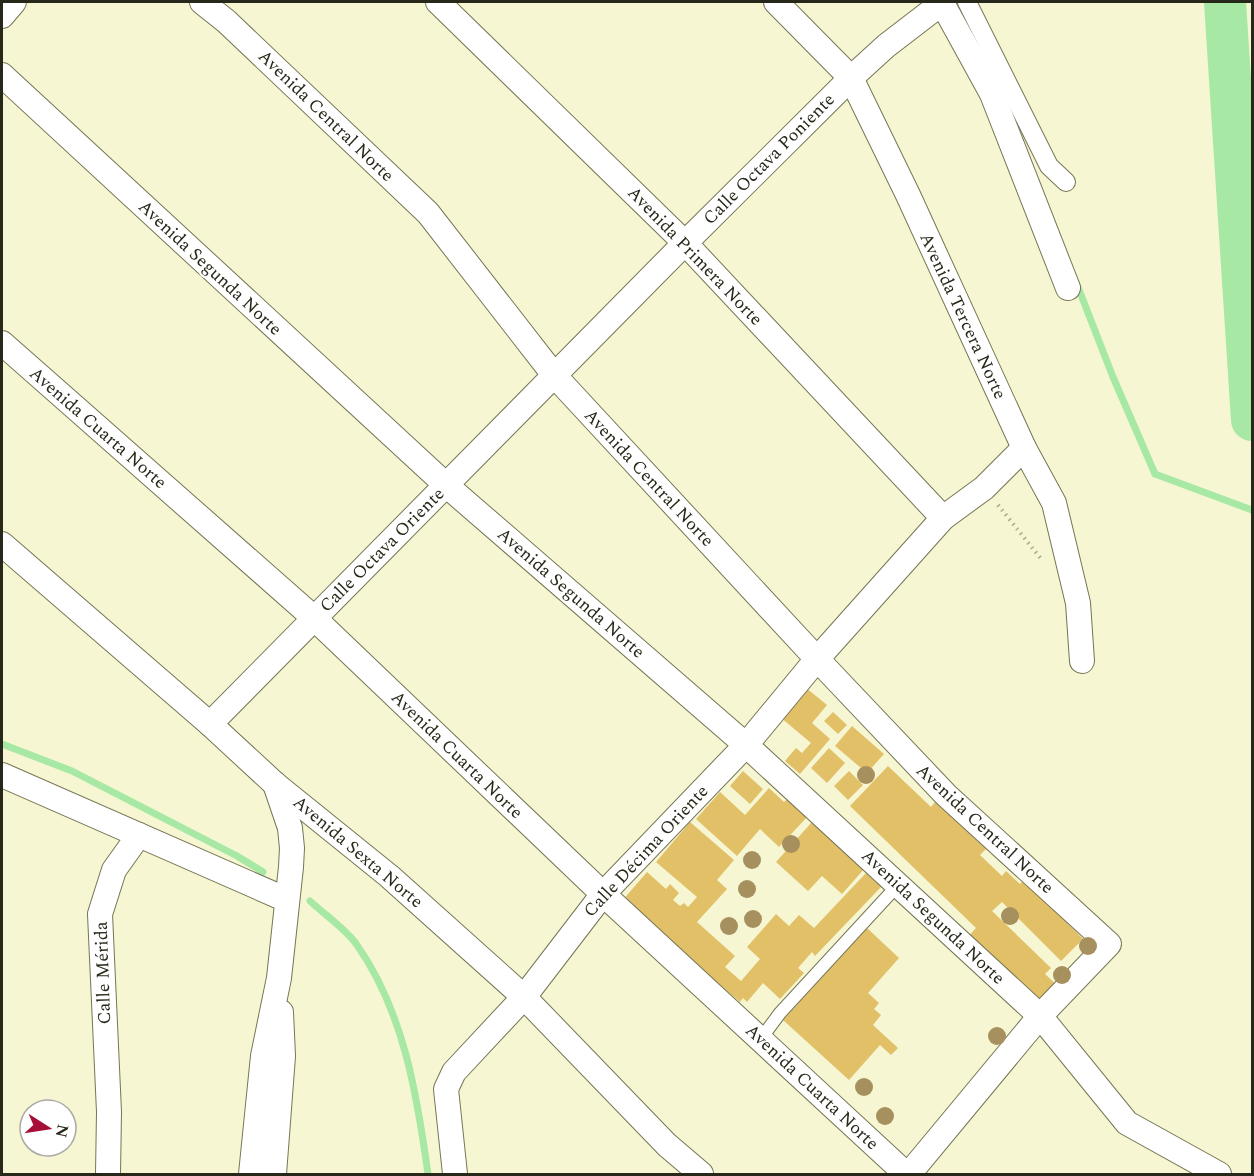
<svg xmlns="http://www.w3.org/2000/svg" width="1254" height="1176" font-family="Spectral,serif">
<rect width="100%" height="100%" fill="#f6f6d2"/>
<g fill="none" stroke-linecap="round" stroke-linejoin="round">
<g stroke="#a6e8a4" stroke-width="7">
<polyline points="1076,282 1113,377 1155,474 1252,510"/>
<polyline points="2,744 72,771 237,856 263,872"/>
<path d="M310,901c14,13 37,29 47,44 47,67 60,150 71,229"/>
</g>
<polyline stroke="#a6e8a4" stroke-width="42" points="1225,2 1252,420"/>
</g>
<g fill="#e2c068">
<polygon points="805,687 827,705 812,723 830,739 800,774 785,761 796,748 802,753 811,743 780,717"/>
<polygon points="833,712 847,725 838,734 824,721"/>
<polygon points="852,726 884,754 867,773 835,746"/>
<polygon points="829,748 845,763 827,783 811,768"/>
<polygon points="888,766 931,807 935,802 986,849 980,855 1002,876 1006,871 1020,884 1025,879 1083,939 1061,961 1002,902 992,911 1051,968 1045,974 1061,989 1044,1006 966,939 976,928 850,806"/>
<polygon points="743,771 763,789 750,804 730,786"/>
<polygon points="849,771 863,785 848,800 834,786"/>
<polygon points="769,788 784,802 789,798 808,816 779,847 760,829 737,856 696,819 720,792 745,815"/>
<polygon points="690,822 734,860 717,880 727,889 697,922 735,956 725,967 741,981 760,959 747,947 776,914 789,926 799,915 814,928 866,873 881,887 815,956 812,952 798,968 804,973 780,999 763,983 747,1002 743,998 740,1002 714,980 712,983 622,901 647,872 666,889 670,884 679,893 673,900 680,906 684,903 688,907 697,897 656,862"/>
<polygon points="812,822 864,869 842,894 822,876 808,891 776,862"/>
<polygon points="867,928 899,958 868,993 879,1003 874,1009 881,1015 873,1025 898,1048 891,1055 880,1045 849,1080 783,1020"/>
</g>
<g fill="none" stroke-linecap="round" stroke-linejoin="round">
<defs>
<polyline id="service" points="760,1040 780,1013 898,885"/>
<polyline id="pedestrian" points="967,2 1049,166 1066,182"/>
<g id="minor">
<polyline points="202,2 226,21 428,213 554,375 817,659 946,795 1109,944 1040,1016 909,1174"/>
<polyline points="438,2 685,243 943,518"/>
<polyline points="776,2 851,78 908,195 1024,448 1054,503 1078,603 1082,661"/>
<polyline points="2,16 14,2"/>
<polyline points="2,75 446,485 746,745 1040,1016 1127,1123 1219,1174"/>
<polyline points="2,343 314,618 603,894 906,1174"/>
<polyline points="2,544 210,724 275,784 389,876 524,997 667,1145 701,1174"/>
<polyline points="210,724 685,243 851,78 886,46 942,3 992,94 1068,288"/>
<polyline points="2,775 287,900"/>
<polyline points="108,1174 109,1112 100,914 114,870 139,835"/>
<polyline points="251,1174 263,1056 279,978 291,867 292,848 290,828 275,784"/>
<polyline points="274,1174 283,1056 281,1012"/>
<polyline points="455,1174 446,1089 454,1072 524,997 603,894 746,745 817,659 943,518 984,488 1024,448"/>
</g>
</defs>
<use href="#service" stroke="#767555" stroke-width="14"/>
<use href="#pedestrian" stroke="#767555" stroke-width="20"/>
<use href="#minor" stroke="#767555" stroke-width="26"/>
<polyline stroke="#abab8f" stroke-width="4" stroke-dasharray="1.5 4.5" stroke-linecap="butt" points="998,505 1042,560"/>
<use href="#service" stroke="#fff" stroke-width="12"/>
<use href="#pedestrian" stroke="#fff" stroke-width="18"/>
<use href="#minor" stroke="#fff" stroke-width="24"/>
</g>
<g fill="#a6905e">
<circle cx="866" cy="775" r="9"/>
<circle cx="791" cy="844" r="9"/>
<circle cx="752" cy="860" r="9"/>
<circle cx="747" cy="889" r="9"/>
<circle cx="1010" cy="916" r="9"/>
<circle cx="753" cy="919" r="9"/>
<circle cx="729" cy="926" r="9"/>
<circle cx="1088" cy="946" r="9"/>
<circle cx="1062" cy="975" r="9"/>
<circle cx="997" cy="1036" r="9"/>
<circle cx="864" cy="1087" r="9"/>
<circle cx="885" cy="1116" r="9"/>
</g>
<g text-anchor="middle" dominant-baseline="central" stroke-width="4.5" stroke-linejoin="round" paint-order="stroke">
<g font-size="18" fill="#28281a" stroke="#fff">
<text transform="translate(326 116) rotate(44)">Avenida Central Norte</text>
<text transform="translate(769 159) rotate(-45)">Calle Octava Poniente</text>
<text transform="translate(695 256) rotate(46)">Avenida Primera Norte</text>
<text transform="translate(210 268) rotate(43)">Avenida Segunda Norte</text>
<text transform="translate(963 316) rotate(65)">Avenida Tercera Norte</text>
<text transform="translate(98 428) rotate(41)">Avenida Cuarta Norte</text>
<text transform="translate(649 478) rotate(47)">Avenida Central Norte</text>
<text transform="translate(382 550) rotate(-45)">Calle Octava Oriente</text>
<text transform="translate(571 593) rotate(41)">Avenida Segunda Norte</text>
<text transform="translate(457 755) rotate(44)">Avenida Cuarta Norte</text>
<text transform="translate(985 829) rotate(43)">Avenida Central Norte</text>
<text transform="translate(646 851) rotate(-47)">Calle Décima Oriente</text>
<text transform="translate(358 852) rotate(40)">Avenida Sexta Norte</text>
<text transform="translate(933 917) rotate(43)">Avenida Segunda Norte</text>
<text transform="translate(103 973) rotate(-92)">Calle Mérida</text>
<text transform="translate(812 1087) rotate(43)">Avenida Cuarta Norte</text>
</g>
</g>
<rect width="1254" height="1176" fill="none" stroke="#28281a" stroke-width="6"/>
<g transform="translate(48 1128) rotate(102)"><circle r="28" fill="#ffffff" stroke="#a9a9a3" stroke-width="1.5"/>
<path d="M0-4.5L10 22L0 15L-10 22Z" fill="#a70f39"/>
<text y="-9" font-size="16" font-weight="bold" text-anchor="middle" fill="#28281a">N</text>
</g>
</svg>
